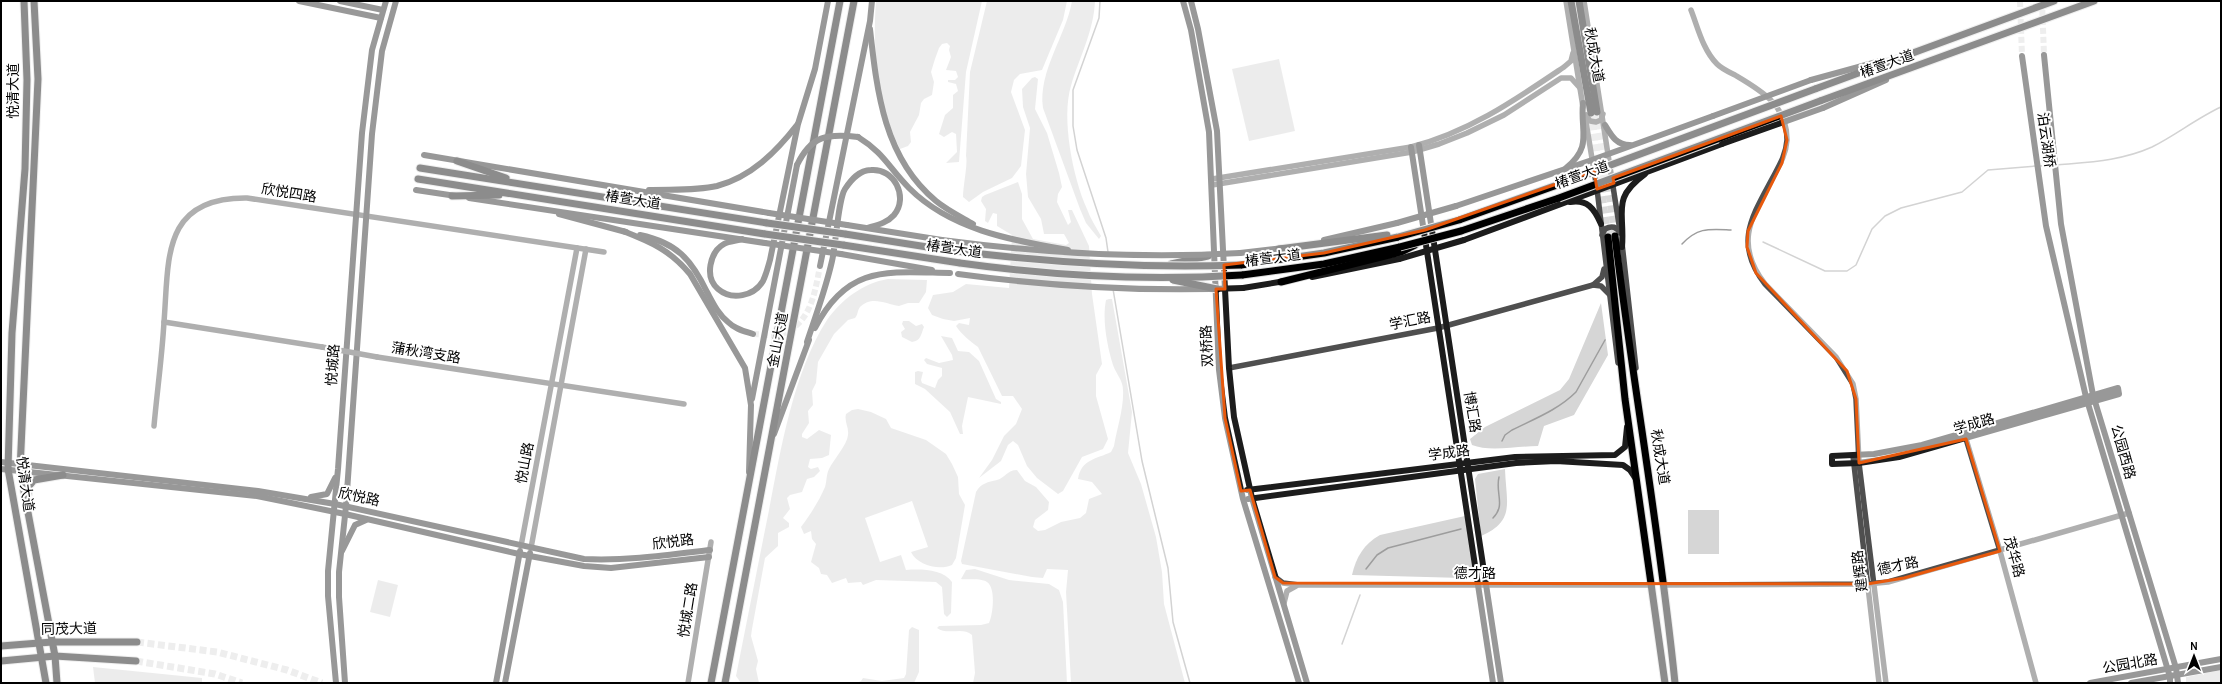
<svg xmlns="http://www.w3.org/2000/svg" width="2222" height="684" font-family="Karla,'Noto Sans SC',sans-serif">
<rect width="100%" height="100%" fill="#fff"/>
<g fill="#d6d6d6">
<path d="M876,1h106l-16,71 -7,90 -13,1 11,-11 -1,-18 -4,-2 -8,5 -5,-3 6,-19 8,-7v-13l5,-4 -2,-7 -8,-2v-2h7l3,-3 -2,-6 -10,-1 5,-13 -2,-7 1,-4 -3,-3 -5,1 -3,4 -4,11 -4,13 3,10 -2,13 -8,4 -3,4 -2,12 -9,17 1,10 -3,4 -8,3c-22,-45 -28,-98 -24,-148z"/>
<path d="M987,1h80l-4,19 -21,50 -22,4 -6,6 -3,12 14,38 -4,36 -9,12 -29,14 -14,10 -6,-5c0,-11 5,-33 3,-41l4,-84z"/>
<path d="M1072,1h23c-1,30 -16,57 -24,85 -10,32 2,92 16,123 3,9 9,18 14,27l-2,3 -13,-16 -6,-14 -37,-101c-5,-37 23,-72 29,-107z"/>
<polygon points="1279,59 1295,131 1249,141 1232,69"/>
<path d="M1035,77l3,2 -3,30 12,24 12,40 3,14 -4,7 -1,8 11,23 3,-3 -3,-12h4l17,36 3,48 10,70 -6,11v21l12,43 -5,10 -21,8 -19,34 -5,3 -21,-16 -10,-12 -9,-21 -5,-4 -5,4 -7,16 -22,17 13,-18 12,-24 12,-12 6,-15 -9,-13h-11l-24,-49c-7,-5 -17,-13 -22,-21l3,-3 10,2 1,-7 -16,3 -11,-2 -11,-4 -4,-7 5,-13 20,-3 13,-8 43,4 3,-53 -15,-9v-12l-4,-1 -5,10 -3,-2 1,-12 -5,-8 1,-4 3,-2 33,-13 4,12v25l11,20 33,6 3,-2 -5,-9h-20l-3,-15 -13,-22 -2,-23 4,-46 -7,-21 -1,-18 10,-11z"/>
<path d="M888,279l39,1 -1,12 -7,11h-11l-9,3c-13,-2 -27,-11 -39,1 -3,4 -2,8 -5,11l-7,2 -14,14 -16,28 -2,21 -4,8 1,14 -5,6 1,12 -7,11v3l5,2 12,-9 12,5 -2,20 -7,3 -12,1 -2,8 3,2 7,-2 2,4 -6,6 -7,2 -5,13 -12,3 -3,3 3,11 -7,9 6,5v4l-11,6v13l-13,12 -13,71 -1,7 7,25 -2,8 3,14h-18l-5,-7c11,-55 22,-111 33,-166 11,-58 25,-140 58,-190 14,-20 36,-37 61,-41z"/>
<path d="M1109,299h3l20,113 -4,41 13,31 15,53 6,35 2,32 21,79h-114l-5,-91 2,-22 -21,-1 -4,9 -11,-1 -70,-13 -1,-3 15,-69c5,-9 12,-10 21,-12 8,-2 10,-10 20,-10l8,11 11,6 13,15 -1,8 -13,10 -2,7 5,4 7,-1 16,-8 19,-4 6,-5 3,-14 13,-5 -10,-12 -14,-3c3,-20 19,-20 33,-27l3,-6c3,-18 10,-38 9,-56 0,-10 -7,-16 -10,-25 -6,-19 -11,-46 -7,-65z"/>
<path d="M1601,303l7,52 -34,60 -30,11 -6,20c-20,0 -49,6 -66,-1l-2,-6 15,-12 75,-37 9,-11z"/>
<path d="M903,321h6l7,5 6,-2 2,3c-3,7 -3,14 -12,15l-10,-5 -1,-5 4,-3 -3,-5z"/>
<polygon points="941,336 952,338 958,351 969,352 979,361 996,399 1001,402 1001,404 968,397 962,426 963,434 960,434 950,412 925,389 915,384 915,372 918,371 923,372 921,380 922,383 935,388 938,380 942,376 942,368 927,364 924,360 926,358 939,363 953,360 952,355"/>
<path d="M858,409l13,3 15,7 5,9 35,12 20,14 6,10 6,13 1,17 6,11 -9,53 -4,7c-13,6 -35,0 -41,-13l17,-5 -16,-46 -47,17 15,44 21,-7 5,15c15,-1 37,-1 46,12l-1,31 -4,4 -3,-3 -2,-27 -6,-5 -60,-2 -13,5 -2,-3 -13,1 -2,-5 -14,5 -5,-8 -6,-1 -2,-6 -8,-6 5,-18 -4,-5 -1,-8 -7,3 -3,-7c9,-12 18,-26 24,-40 2,-6 1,-12 4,-18 5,-10 18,-24 19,-34 1,-8 -4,-13 -2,-21l6,-4z"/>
<path d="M1505,469c1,33 11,52 -24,67l-6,-57 3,-5z"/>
<rect x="1688" y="510" width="31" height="44"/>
<path d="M1465,516l8,53 -10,9 -111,-3c4,-18 12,-31 28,-40z"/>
<path d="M975,569l34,11 40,4 10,6 4,12 4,81h-94l2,-10 -3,-38c-10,-9 -24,1 -35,-7l2,-2 42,-1 8,-2c4,-9 7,-35 -2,-41 -6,-4 -19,-2 -26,-3l5,-9z"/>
<polygon points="378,580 398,585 390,617 370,612"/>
<polygon points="912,627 919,630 919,672 914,683 857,683 861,681 863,678 882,681 904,678 906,674 909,630"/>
<polygon points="93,667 202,678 202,683 95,683"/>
<polygon points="2221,670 2221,683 2186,683 2186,677"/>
</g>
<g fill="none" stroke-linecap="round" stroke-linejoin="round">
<g stroke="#9d9d9d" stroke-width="1.5">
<polyline points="1100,1 1099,18 1073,90 1073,126 1077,150 1106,238 1108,252"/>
<path d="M2056,165c33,-3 65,-4 96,-18 24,-12 45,-29 69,-40"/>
<polyline points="2040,166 2052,165"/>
<polyline points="1763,242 1825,271 1847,271 1856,265 1872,229 1885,216 1901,208 1962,192 1988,170 2036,166"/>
<path d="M1682,244c16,-17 27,-15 49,-14"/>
<polyline points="1113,289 1142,461 1168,568 1173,622 1190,683"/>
<path d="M1502,441l3,-6 7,-5c22,-11 46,-20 64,-38l29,-52"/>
<path d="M1493,518c13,-13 2,-25 6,-41"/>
<polyline points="1366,569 1377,555 1388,548 1461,529"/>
<polyline points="1342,644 1360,595"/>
</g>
<g stroke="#d9d9d9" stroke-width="6" stroke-dasharray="6 3" stroke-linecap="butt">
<polyline points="2020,1 2022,56"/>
<polyline points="2042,1 2044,55"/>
<path d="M753,334c8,0 23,3 31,-1 27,-11 31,-41 36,-67"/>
</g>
<g stroke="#d9d9d9" stroke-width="7" stroke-dasharray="7 3.5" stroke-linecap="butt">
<polyline points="1597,112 1615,236"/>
<polyline points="1591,113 1608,237"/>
<polyline points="137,642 217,652 287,670 322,683"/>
<polyline points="136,661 215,674 242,683"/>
</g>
<defs>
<g id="primary">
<polyline points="24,1 27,80 25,169 12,333 8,469 46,683"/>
<polyline points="34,1 38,79 20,470 55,656 57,683"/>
<polyline points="1571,1 1591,113"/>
<polyline points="1579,1 1597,112"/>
<path d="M1615,236c18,149 45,297 60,447"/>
<polyline points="1608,237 1625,399 1665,683"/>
<polyline points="28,497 29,486 34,480 63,475"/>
<polyline points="1,646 52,642 137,642"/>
<polyline points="1,661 55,656 136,661"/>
</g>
<g id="trunk">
<polyline points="1815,89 2054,1"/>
<polyline points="1820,101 2094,1"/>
<polyline points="457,161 506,178"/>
<polyline points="420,168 767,223"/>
<polyline points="418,179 765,234"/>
<polyline points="452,196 499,195"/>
<polyline points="1459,220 1557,185"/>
<polyline points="1461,231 1559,198"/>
<polyline points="845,234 940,249"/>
<polyline points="843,245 960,263"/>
<polyline points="1279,249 1387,235"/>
<polyline points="1171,264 1208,256"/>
<polyline points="1241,265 1324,253 1398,237"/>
<polyline points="1242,275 1324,264 1400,247"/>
<polyline points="1281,282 1401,252 1415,245"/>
<polyline points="711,683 840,1"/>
<polyline points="725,683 854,1"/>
</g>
</defs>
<use href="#primary" stroke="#dbdbdb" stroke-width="9"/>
<use href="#trunk" stroke="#dbdbdb" stroke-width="9"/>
<g stroke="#4f4f4f" stroke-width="5.5">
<polyline points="1566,1 1583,107"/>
<polyline points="1584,1 1620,231"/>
<path d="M1691,10c7,18 12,40 26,54 5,5 12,8 18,11 27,16 52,30 52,65 -1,15 -8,26 -15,39 -21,39 -38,65 -7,105l71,73 17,27 3,15 3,64 27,220"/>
<polyline points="1586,115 1590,121 1596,122 1601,120 1603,114"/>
<polyline points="1585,116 1597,189 1618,363"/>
<path d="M1212,179l199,-32c58,-15 104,-47 153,-80l7,-6 2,-8"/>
<polyline points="1212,185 1412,152 1439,144 1467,133 1504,115 1561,78 1571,78 1580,88"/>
<path d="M1602,235l3,-6c7,-4 12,-2 15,4"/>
<polyline points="1622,243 1636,368"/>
<polyline points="1604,269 1602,277 1593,285 1601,286 1609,294"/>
<polyline points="164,322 322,347"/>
<polyline points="377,357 684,404"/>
<polyline points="1229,368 1438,328 1593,285"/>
<path d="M154,426c3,-34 8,-69 10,-104 5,-62 -3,-125 83,-124l357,54"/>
<polyline points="1966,439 2000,551 2036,683"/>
<polyline points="1853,456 1879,683"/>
<polyline points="521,546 577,248"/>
<polyline points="531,548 586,249"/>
<polyline points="1275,577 1283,583 1299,585 1652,585"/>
<polyline points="1665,585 1867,584 1888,582 2129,513"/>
<polyline points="1284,603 1287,591 1296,586"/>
<polyline points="688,683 711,542"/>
</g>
<g stroke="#1c1c1c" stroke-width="6">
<polyline points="299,1 381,18"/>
<polyline points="340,1 383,10"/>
<polyline points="1183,1 1191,30 1209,132 1219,370 1225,418 1243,499 1299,683"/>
<polyline points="1191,1 1198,29 1217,131 1229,368 1234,417 1252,498 1307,683"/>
<path d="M870,29c7,63 14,129 66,172 11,9 25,16 37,23"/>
<polyline points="2044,55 2061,224 2093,395 2176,668 2178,683"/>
<polyline points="2022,56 2046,226 2086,397 2170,677 2170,683"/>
<polyline points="1811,80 1884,60"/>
<polyline points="1823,108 1886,80"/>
<path d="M1605,125c6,10 11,20 25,20"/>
<path d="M858,137c26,16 31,31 51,51 42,42 102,52 159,62"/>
<polyline points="1419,145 1501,683"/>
<polyline points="1411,147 1493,683"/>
<polyline points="424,155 769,213"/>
<path d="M1566,168c27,-22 14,-36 17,-65"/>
<polyline points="416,190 456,196"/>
<path d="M649,190c22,-1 46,1 68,-4 34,-9 59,-34 80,-61"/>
<polyline points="469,198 765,243"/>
<path d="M1570,202c17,-3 24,6 31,22"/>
<polyline points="1456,206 1592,160 1713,116"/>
<polyline points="559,214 626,232"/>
<polyline points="847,225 942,240"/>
<path d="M623,231c28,11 47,19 67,43l55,94 6,37 -2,67"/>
<path d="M640,235c37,8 51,24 67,57 6,11 11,22 21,30 7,7 16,9 25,12"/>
<path d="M742,239c-5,2 -13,2 -18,5 -14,8 -20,33 -6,45 14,12 36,7 45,-8 3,-6 5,-14 7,-21l28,-136 17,-55 13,-68"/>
<polyline points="1324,240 1397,223"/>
<polyline points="1464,240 1722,144"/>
<path d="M1622,247c3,-36 -11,-48 23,-73"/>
<polyline points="1240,253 1284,248"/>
<polyline points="841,254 932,270"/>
<polyline points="820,266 870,21 872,1"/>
<polyline points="1312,277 1399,259"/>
<polyline points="1243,288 1285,281"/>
<path d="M815,328c33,-64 73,-56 135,-55"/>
<path d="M807,342c9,-27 19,-54 25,-81 4,-16 6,-61 13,-72 6,-9 14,-19 26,-19 23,-2 38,27 23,45 -7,8 -17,10 -27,13"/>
<polygon points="2118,388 2119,394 1899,457 1859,463 1832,464 1832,456 1874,454 1922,445"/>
<polyline points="752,399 797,165"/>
<polyline points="774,434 809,340"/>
<path d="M1,462l257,29 77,13 249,55c43,2 84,-4 126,-9"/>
<polyline points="1,469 257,496 345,514 519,554 584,566 611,568 709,557"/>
<polyline points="1247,490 1515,457 1615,455 1625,447 1627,427"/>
<polyline points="311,497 327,494 335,478"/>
<polyline points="1248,499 1516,463 1556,461 1623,465 1630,470 1636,479"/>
<polyline points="342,551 355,525 366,520"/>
<polyline points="336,683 328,596 328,571 338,469 362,133 372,50 386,1"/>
<polyline points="345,683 339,597 339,572 346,506 372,134 382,51 396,1"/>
<polyline points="496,683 520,551"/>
<polyline points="505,683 530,553"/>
<polyline points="2090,683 2221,659"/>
<polyline points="2131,683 2221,667"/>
</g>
<use href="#primary" stroke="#000" stroke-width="7"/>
<use href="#trunk" stroke="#000" stroke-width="7"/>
<defs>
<g id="trunk-bridge">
<polyline points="1557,185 1815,89"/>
<polyline points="1559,198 1820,101"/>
<polyline points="767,223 845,234"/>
<polyline points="765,234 843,245"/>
<polyline points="1398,237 1459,220"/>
<polyline points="1400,247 1461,231"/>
<path d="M940,249c100,13 200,20 301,16"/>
<path d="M960,263c93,13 188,18 282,12"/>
<polyline points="1173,280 1217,289"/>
</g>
</defs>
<use href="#trunk-bridge" stroke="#dbdbdb" stroke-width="9" stroke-linecap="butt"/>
<polyline stroke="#4f4f4f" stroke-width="5.5" points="322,347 377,357"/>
<g stroke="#1c1c1c" stroke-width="6">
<polyline points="1713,116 1811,80"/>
<polyline points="1722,144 1823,108"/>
<path d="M797,165c14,-29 30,-32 61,-28"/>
<polyline points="769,213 847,225"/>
<polyline points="1397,223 1456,206"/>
<path d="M942,240c99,13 199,19 298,13"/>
<polyline points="765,243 841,254"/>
<polyline points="1399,259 1464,240"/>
<path d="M958,274c96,13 189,18 285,14"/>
</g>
<use href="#trunk-bridge" stroke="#000" stroke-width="7"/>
</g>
<path d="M0 0H2222V684H0ZM1781,116l6,24 -5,23 -34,68 -1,16 9,26 91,98 9,28 3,64 107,-24 34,112 -96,27 -37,6 -584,-1 -8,-6 -25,-87 -9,1 -16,-73 -9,-129h9l-1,-24 100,-12 101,-23 169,-59 3,18 17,-6 -1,-5z" fill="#fff" fill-opacity=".55" fill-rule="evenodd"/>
<path fill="none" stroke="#e8590c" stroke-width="3" stroke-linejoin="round" d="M1781,116l6,24 -5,23 -34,68 -1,16 9,26 91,98 9,28 3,64 107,-24 34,112 -96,27 -37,6 -584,-1 -8,-6 -25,-87 -9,1 -16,-73 -9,-129h9l-1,-24 100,-12 101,-23 169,-59 3,18 17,-6 -1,-5z"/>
<g text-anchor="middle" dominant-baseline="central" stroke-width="4" stroke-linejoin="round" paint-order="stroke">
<g font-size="14" fill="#000" stroke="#fff">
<text transform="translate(1594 55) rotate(80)">秋成大道</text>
<text transform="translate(1887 64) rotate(-20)">椿萱大道</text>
<text transform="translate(13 91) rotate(-90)">悦清大道</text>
<text transform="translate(2046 140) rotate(82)">泊云湖桥</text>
<text transform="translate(1582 175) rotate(-20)">椿萱大道</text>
<text transform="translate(289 193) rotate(9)">欣悦四路</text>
<text transform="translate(633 200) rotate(9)">椿萱大道</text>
<text transform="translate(954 249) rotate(8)">椿萱大道</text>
<text transform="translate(1273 258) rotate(-7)">椿萱大道</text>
<text transform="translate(1410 321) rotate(-11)">学汇路</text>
<text transform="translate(778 340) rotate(-79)">金山大道</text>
<text transform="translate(1207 346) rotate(-93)">双桥路</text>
<text transform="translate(426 353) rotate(9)">蒲秋湾支路</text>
<text transform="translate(333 365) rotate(-86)">悦城路</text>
<text transform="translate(1472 412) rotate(81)">博汇路</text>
<text transform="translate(1974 424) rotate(-16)">学成路</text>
<text transform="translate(2123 452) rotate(74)">公园西路</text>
<text transform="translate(1449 453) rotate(-7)">学成路</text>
<text transform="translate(1660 457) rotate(81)">秋成大道</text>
<text transform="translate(525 463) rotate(-79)">悦山路</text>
<text transform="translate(25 484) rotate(82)">悦清大道</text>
<text transform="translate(359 497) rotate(12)">欣悦路</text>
<text transform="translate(673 542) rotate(-7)">欣悦路</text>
<text transform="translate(2014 557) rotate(74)">茂华路</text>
<text transform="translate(1898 566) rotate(-12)">德才路</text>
<text transform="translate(1860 571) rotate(-97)">建辉路</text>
<text x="1475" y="573">德才路</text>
<text transform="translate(688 610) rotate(-81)">悦城二路</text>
<text transform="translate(69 629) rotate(-1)">同茂大道</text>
<text transform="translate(2130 664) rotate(-10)">公园北路</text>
</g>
</g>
<rect width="2222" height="684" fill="none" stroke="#000000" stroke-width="4"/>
<g transform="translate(2194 656)" stroke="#ffffff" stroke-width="3" paint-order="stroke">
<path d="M0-3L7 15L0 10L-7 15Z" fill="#000000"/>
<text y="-6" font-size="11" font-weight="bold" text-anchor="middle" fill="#000000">N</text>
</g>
</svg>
